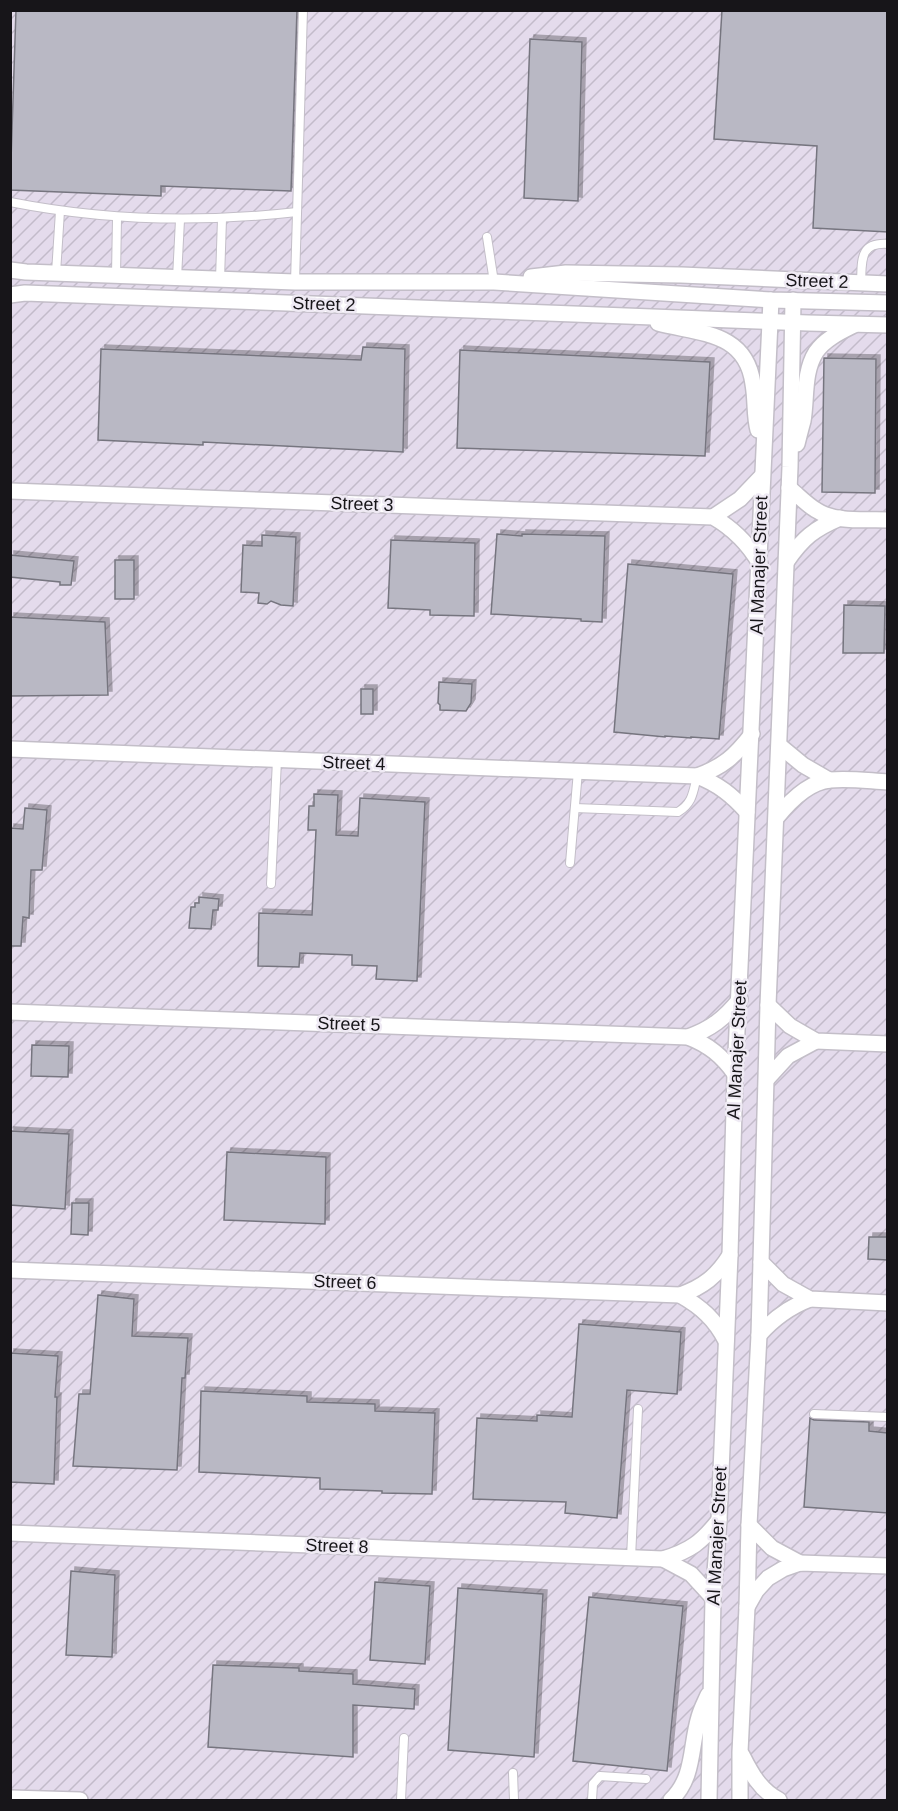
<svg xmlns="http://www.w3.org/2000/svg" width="898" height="1811" font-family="Helvetica,sans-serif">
<defs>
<pattern id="industrial-furrows" width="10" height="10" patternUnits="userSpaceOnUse" patternTransform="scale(1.5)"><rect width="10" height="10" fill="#e4dbec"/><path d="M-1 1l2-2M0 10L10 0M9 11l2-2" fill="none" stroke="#c3bbca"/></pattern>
<filter id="shadow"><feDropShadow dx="4" dy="-4" stdDeviation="0" flood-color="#0004"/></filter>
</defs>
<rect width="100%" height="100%" fill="#efeaf4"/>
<rect fill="url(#industrial-furrows)" x="11" y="11" width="876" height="1789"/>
<g fill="#b9b8c4" stroke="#76757f" stroke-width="1.5" filter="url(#shadow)">
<polygon points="16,10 297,10 291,191 161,186 161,196 10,190"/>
<polygon points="722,10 888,10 888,232 813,228 817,146 714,139"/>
<polygon points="530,39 582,42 578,201 524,198"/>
<polygon points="363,347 405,349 403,452 203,442 203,445 98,440 101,349 361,360"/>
<polygon points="460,350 710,362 705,456 457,448"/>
<polygon points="824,358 876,359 875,493 822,492"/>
<polygon points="497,534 522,536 522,534 605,536 602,622 581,621 581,619 491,614"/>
<polygon points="262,535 296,537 293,606 281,605 271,601 267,604 258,603 259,593 241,592 243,545 262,546"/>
<polygon points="391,540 475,543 474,616 430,615 430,610 388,608"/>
<polygon points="10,555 74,561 71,585 60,585 60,582 10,577"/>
<rect x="115" y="560" width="19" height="39"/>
<polygon points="628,564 733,574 719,739 691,737 691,738 665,736 665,737 614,732"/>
<polygon points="844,605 885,606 884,653 843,653"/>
<polygon points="10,617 105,622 108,695 10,696"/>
<polygon points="439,682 472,684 471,703 466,711 440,710 440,705 438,703"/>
<rect x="361" y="689" width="12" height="25"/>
<polygon points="314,794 338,795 336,835 358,836 360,798 425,802 417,981 376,979 377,966 352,965 352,955 300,953 299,967 258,966 259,913 312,915 316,830 308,830 309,806 314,806"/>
<polygon points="25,808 47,810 42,870 31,870 29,918 23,917 21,946 10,946 10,828 23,829"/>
<polygon points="199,897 219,899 218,910 213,910 211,929 189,928 191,907 195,907 195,903 199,903"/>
<polygon points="32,1045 69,1046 68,1077 31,1076"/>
<polygon points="10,1131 69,1134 65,1209 10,1205"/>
<polygon points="227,1152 326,1157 325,1224 224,1220"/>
<polygon points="72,1203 89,1203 88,1235 71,1234"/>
<polygon points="869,1237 888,1237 888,1260 868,1259"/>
<polygon points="98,1295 134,1299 132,1336 188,1338 185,1378 182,1378 177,1470 73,1466 79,1394 90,1394"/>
<polygon points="579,1324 681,1332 677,1394 627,1390 617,1518 565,1513 566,1502 473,1499 477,1418 537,1421 537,1415 572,1417"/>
<polygon points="10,1353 58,1356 55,1397 57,1397 54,1484 10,1482"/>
<polygon points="201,1391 307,1396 307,1402 375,1404 375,1411 435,1413 432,1494 382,1493 382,1491 320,1489 320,1478 199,1472"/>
<polygon points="810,1418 814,1420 869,1422 869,1431 888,1433 888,1513 804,1507"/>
<polygon points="71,1571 115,1575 112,1657 66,1655"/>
<polygon points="375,1582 430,1586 425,1664 370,1660"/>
<polygon points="458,1588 543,1594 534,1757 448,1750"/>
<polygon points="589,1597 683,1606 667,1771 573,1761"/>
<polygon points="213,1665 299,1668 299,1671 353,1674 353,1684 415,1689 414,1709 353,1705 353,1757 208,1747"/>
</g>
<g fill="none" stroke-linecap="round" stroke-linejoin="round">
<defs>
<g id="service">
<path d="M10,202c96,19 190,21 287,10"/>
<polyline points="487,237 494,282"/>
<polyline points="56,273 60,211"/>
<polyline points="116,275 117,218"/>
<polyline points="177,278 180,220"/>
<polyline points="220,279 222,219"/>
<polyline points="295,282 303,10"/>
<path d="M861,283c1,-22 -2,-41 27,-39"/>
<path d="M575,808l103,4c15,-9 15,-20 19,-36"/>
<polyline points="570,863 578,771"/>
<polyline points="271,884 277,760"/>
<polyline points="814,1414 888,1417"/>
<polyline points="631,1558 638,1409"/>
<polyline points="513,1773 514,1800"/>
<polyline points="401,1800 404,1738"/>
<polyline points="592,1800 593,1784 600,1776 646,1779"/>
</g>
<g id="minor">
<polyline points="10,270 26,272 295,282 494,282 771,300 888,303"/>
<polyline points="531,277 566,273 681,275 888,284"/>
<polyline points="10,295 25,293 808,323 888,325"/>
<path d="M658,323c41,11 88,8 95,61 3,16 1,31 5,46"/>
<path d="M797,444c2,-8 4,-16 6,-23 4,-23 0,-48 13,-69 9,-13 24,-20 38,-27"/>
<path d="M789,488c9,7 17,16 27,22 20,13 48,9 72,10"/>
<path d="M10,491l703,26c21,12 35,26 47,47"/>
<polyline points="713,517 740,499 762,476"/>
<path d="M787,561c16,-23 27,-32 53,-43"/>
<polyline points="780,746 803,765 829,780"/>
<path d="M10,749l687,27c21,8 35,19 50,36"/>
<path d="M697,776c26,-9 38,-20 55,-42"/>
<path d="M777,817c13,-16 32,-35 53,-37 19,-2 39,1 58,2"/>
<polyline points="768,1005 790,1026 816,1041 888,1044"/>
<path d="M10,1012l678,25c21,8 34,19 47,37"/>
<path d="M688,1037c23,-8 37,-19 52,-38"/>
<polyline points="767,1079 788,1056 816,1041"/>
<polyline points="761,1262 783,1284 810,1299 888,1303"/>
<path d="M10,1270l670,25c23,-8 37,-19 50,-40"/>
<path d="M680,1295c21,12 35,24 46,46"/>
<path d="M759,1335c15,-17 30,-28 51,-36"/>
<polyline points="749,1525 772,1548 800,1563"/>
<path d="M10,1533l653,26c27,-8 39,-17 56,-39"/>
<polyline points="663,1559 691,1574 713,1598"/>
<polyline points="747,1607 756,1591 768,1578 783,1569 800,1563 888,1566"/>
<path d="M742,1755c9,18 18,35 37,45"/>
<polyline points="10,1798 80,1800"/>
<path d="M671,1800c24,-23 19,-54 28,-83 2,-8 6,-15 9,-22"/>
<polyline points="709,1800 713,1598 719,1520 730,1255 735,1074 771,300"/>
<polyline points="740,1800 740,1752 747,1607 749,1525 759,1335 768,1005 790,467 793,300"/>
</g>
</defs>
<use href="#service" stroke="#c3bec8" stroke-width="10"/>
<use href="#minor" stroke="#c3bec8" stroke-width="18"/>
<use href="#service" stroke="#fff" stroke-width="8"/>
<use href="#minor" stroke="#fff" stroke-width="15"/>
</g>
<g text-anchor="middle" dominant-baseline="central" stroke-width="5" stroke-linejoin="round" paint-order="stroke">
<g font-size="18" fill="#171519" stroke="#efeaf4">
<text transform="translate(817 281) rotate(2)">Street 2</text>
<text transform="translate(324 304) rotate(2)">Street 2</text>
<text transform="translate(362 504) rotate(2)">Street 3</text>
<text transform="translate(759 565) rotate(-88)">Al Manajer Street</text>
<text transform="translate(354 763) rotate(2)">Street 4</text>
<text transform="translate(349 1024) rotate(2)">Street 5</text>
<text transform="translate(737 1050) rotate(-87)">Al Manajer Street</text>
<text transform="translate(345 1282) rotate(2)">Street 6</text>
<text transform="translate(717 1536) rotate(-87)">Al Manajer Street</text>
<text transform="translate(337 1546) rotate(2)">Street 8</text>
</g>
</g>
<rect width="898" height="1811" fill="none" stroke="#171519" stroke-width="24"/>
</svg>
